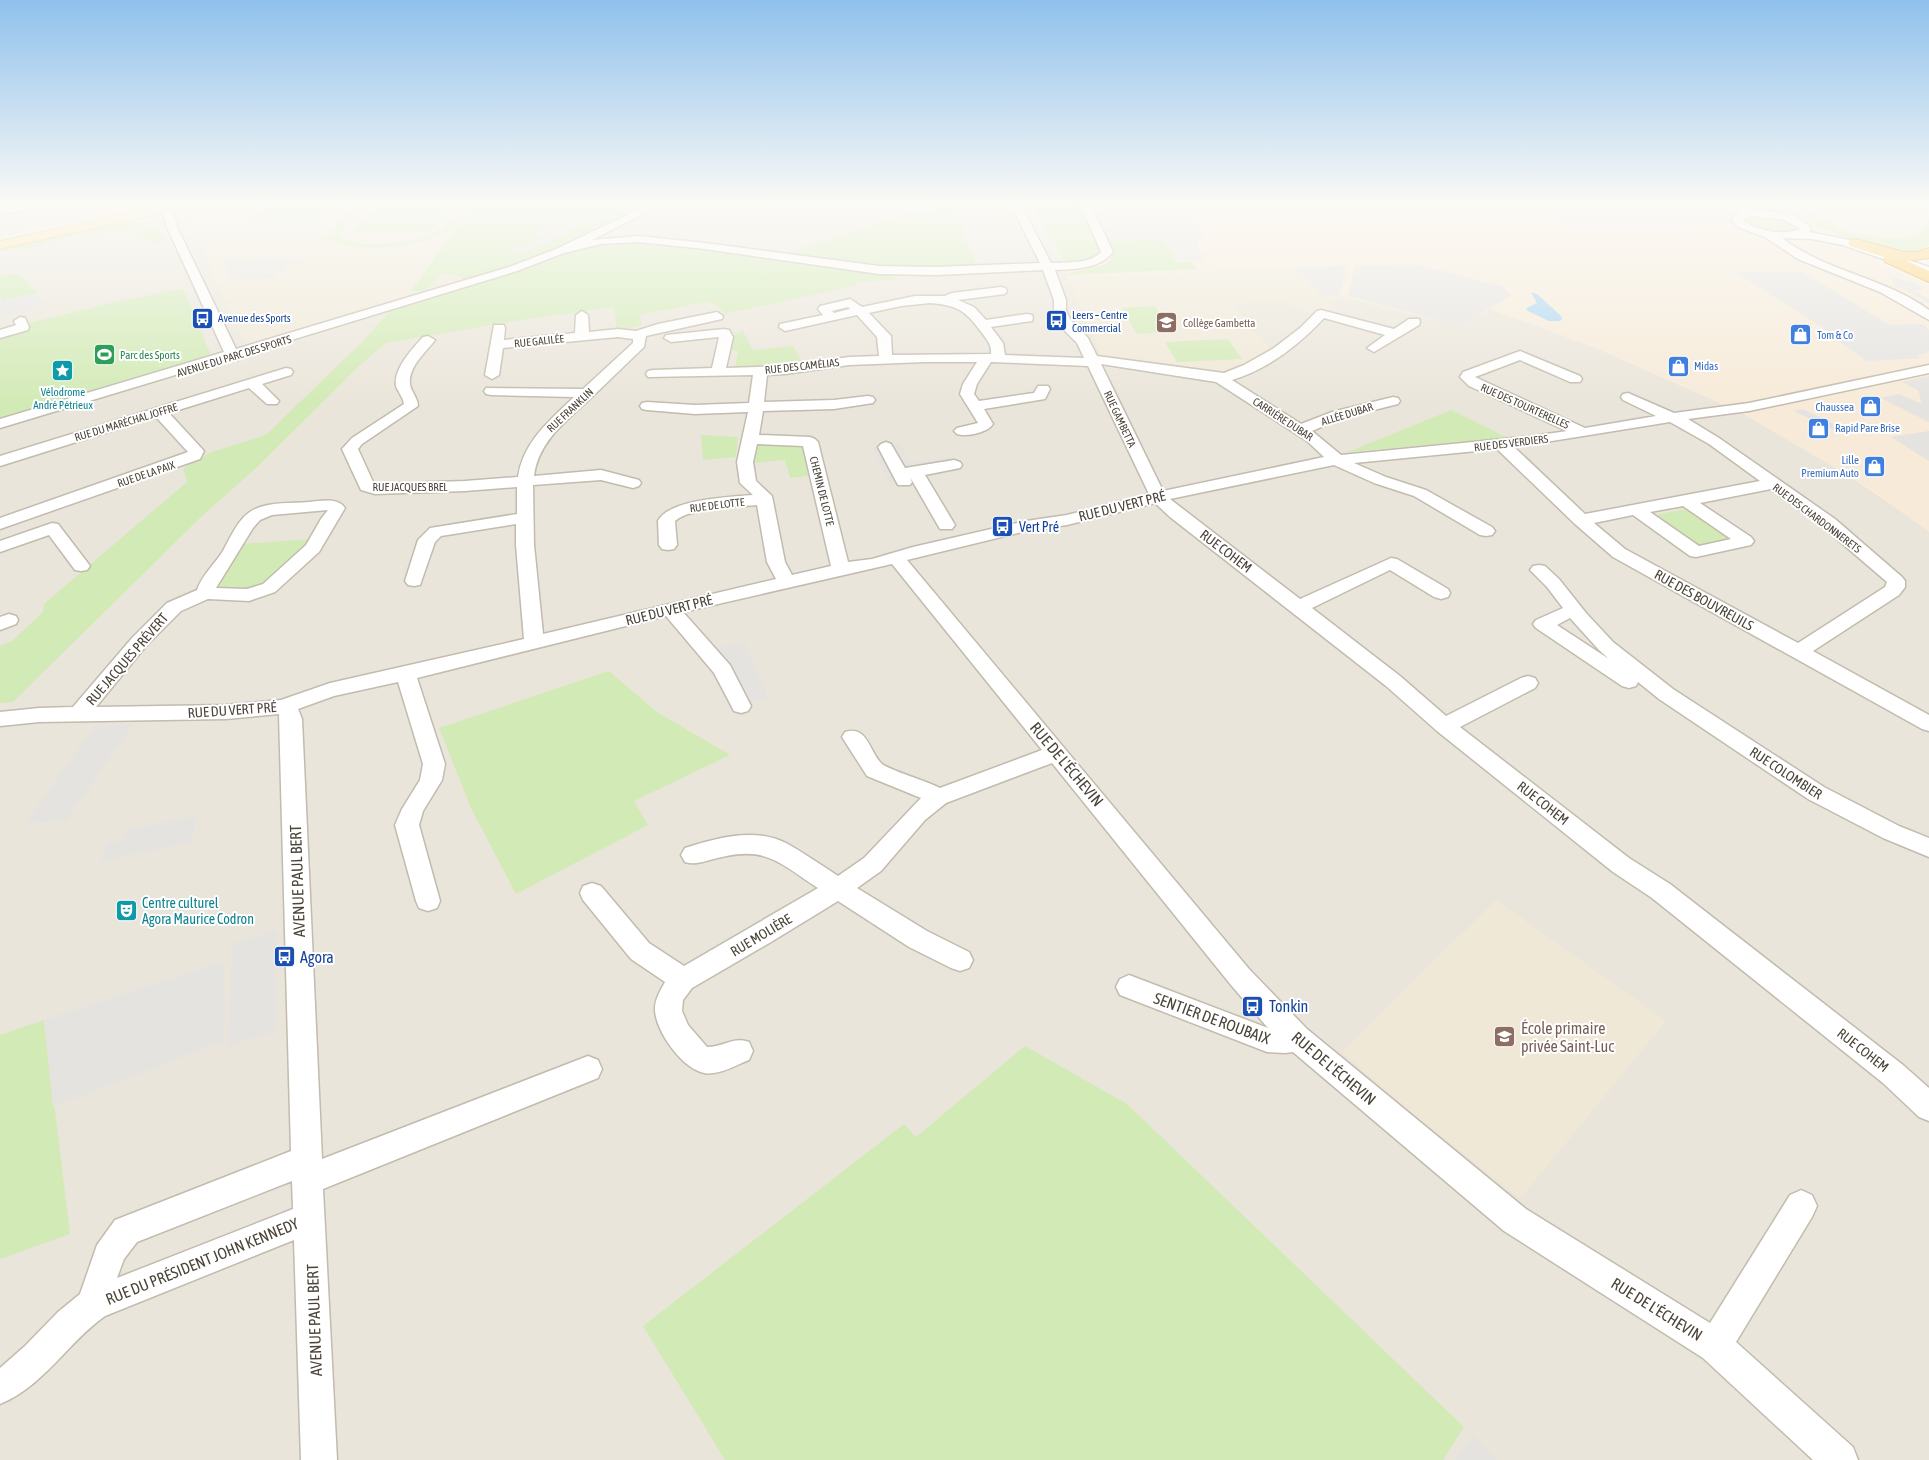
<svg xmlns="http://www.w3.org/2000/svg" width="1929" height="1460" font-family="'Asap Condensed',sans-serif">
<rect width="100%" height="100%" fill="#f6f3ec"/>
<g fill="#eae5da">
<polygon points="0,203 159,203 0,238"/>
<polygon points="204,203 1027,203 1035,222 1046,230 1061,259 1068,278 1351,265 1460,326 1490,308 1599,349 1711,399 1742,413 1827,461 1913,519 1929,531 1929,1460 0,1460 0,248"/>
</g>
<polygon fill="#f7ead8" points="1027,203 1929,203 1926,227 1909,249 1875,256 1879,263 1929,285 1929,532 1867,487 1742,413 1599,349 1490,309 1460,326 1339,296 1350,265 1068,278 1061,259 1046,230 1035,222"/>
<polygon fill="#e6e2dd" points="901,203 960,203 900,216 878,209"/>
<g fill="#efe8d6">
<polygon points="204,203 475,203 446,240 430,266 405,298 254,342 244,341 182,208"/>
<polygon points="1351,265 1339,296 1330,305 1331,314 1313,314 1283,301 1233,304 1274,354 1223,374 1131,363 1101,355 1068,278"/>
<polygon points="1496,900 1666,1021 1520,1199 1408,1109 1342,1052"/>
</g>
<g fill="#d2eab5">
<path d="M359,203h9l-25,26 -2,6c15,17 81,7 99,-5 9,-6 16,-18 22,-27h9c-7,9 -13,21 -22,27 -22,16 -92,25 -116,10l-2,2h-9z"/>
<polygon points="377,203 453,203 431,231 349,233"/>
<path d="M475,203h178l-22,9 4,2 -74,33 -95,33 -12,-5 -13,-1 -16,17h-15c23,-28 42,-59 65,-88z"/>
<polygon points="960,203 1005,203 1017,227 1009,227 1003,213 958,212 967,244 976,266 878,267 784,254 900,216"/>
<polygon points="1031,203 1079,203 1093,237 1050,238"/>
<polygon points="331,207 319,218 253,220 266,208"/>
<path d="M1812,213c12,3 20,13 31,17 18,6 71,16 83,-3 2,-3 2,-9 3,-12v30l-10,8 -47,-7 -62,-22 -4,-4z"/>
<path d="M1753,216c15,2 36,0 46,13 -12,9 -45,3 -55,-9l2,-2z"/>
<polygon points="117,222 156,222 156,224 119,232 76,235 37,247 0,251 0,249"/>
<polygon points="157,226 164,242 155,244 133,231"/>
<polygon points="1053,239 1096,239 1102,252 1101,256 1087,261 1064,263"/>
<path d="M1163,239l14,23h15l5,7 -129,6c13,-10 59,-3 40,-34z"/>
<path d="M650,242c81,11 161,27 243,32l2,5 -37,4 -5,3 -128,28 -14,-13 -72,14 3,10 -22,5h-3l-3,-23 -111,16 -117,20 -27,23 -105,104 -52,46 -189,186 -13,1v-57l12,-5 31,-29 1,-8 143,-122 -4,-14 29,-16 54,-17 100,-97 24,-28 109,-33 88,-31 15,-3z"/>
<polygon points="18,273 37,293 3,301 0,296 0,277"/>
<polygon points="183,289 210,353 205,358 0,418 0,330 106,304"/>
<polygon points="1155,306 1171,331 1137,334 1122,308"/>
<polygon points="743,331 753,350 793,346 801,361 735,368 738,351 731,350 734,335"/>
<polygon points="1228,339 1242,359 1177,362 1165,342"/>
<polygon points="1451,410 1508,438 1348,452"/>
<polygon points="701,435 738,437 736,457 703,460"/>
<polygon points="755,441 806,444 815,475 790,478 785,460 753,463"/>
<polygon points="1690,508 1733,540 1700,547 1650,516"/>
<polygon points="313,539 258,590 214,590 239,544"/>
<polygon points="609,671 657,712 730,755 634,801 648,825 516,894 471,808 439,728"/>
<polygon points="44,1020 70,1234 0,1259 0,1035"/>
<polygon points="1025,1046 1127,1104 1464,1427 1443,1460 725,1460 643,1326 904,1124 916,1137"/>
</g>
<g fill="#e5e3e0">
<polygon points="1094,203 1193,203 1182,204 1205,238 1199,240 1197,247 1206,261 1178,261 1164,239 1110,240"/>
<polygon points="1534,203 1699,203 1727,210 1733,213 1729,223 1715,225 1572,228"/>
<polygon points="1731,203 1797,203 1781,211 1772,210 1770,211"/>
<polygon points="960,213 1002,215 1008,228 966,228"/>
<polygon points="575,223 584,225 569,231 572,233 519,254 510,251 546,237 533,233 550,226 560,229"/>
<polygon points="307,258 301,265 287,266 273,278 232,279 221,260"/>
<polygon points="1416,265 1502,286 1511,295 1460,326 1348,296 1355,266"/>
<polygon points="1346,266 1339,296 1324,296 1296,269"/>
<polygon points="1735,272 1803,272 1889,325 1923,324 1929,330 1929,351 1925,354 1916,355 1921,358 1867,361 1825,332 1827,331 1820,326"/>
<polygon points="1889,276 1917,284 1923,290 1912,290 1929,299 1929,303 1907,290 1895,286"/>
<polygon points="37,293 48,305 0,317 0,301"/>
<polygon points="1929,376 1929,422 1881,398 1899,394 1922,404 1918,390 1901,382"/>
<polygon points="1802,409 1845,429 1837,432 1794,411"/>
<polygon points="1929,431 1929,461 1891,437"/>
<polygon points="899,444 911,463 950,457 960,471 891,484 872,447"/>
<polygon points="744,642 769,699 730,706 712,649"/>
<polygon points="133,724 66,821 25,823 95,726"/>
<polygon points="198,815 191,842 100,862 107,843 122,840 126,830"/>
<polygon points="276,930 276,1031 228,1046 232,944"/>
<polygon points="224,961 224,1041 53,1107 44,1020"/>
<polygon points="1473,1436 1497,1460 1455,1460"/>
</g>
<polygon fill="#a9d4f2" points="1531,292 1537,294 1561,316 1562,319 1560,321 1549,321 1526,310 1527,308 1537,303"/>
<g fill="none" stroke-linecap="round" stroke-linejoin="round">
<defs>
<g id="minor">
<polygon points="28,203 51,203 46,206 0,214 0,208"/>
<path d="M652,203h13l-73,37 46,-4 67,7 174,23 57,1 104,-4 -30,-60h10l31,60c16,-1 39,1 50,-11l-21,-49h10l23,49c-13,17 -38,17 -58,18l11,30v10l4,9 18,19 9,18 127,17 20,-8 30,-17 26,-20 17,-17 4,-1 73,19 15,-10h10l1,3 -1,3 -45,27 -7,-4 18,-13 -61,-17c-25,27 -56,51 -92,62l69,44 31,-12 61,-15 5,1 2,3 -2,3 -56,14 -30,13 29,24 192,-19 34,-5 -98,-45 -9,-9 3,-5 57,-21 60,25 2,3 -2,3h-10l-50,-22 -45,17 110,51 71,-12 -33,-16 -2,-3 2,-3 5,-1 46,20 75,-10 180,-38v8l-180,38 -61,8 31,19 116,81 67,58 3,4v6l-6,8 -86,56 116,64v16l-7,-2 -309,-172 -38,-33 -78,-75 -143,14 32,14 40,13 66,37 3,4 -3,4 -6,1 -6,-1 -66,-39 -40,-13 -40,-18 -164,34 130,100 91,-41 6,1 51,30 2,4 -2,4 -7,2 -7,-2 -44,-27 -78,38 88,68 46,40 75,-38 7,-2 7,2 3,5 -3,5 -75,39 169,131 41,26 233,181 26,23v33l-10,-4 -36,-34 -231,-185 -39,-26 -176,-141 -51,-45 -216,-169 -15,-14 -88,22 -41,6 -119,29 342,409 58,60 219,180 184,114 80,-128 11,-5 11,5 5,11 -5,11 -76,125 117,105 5,13h-45l-110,-102 -199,-127 -211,-179 -8,1 -18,-1 -147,-57 -4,-8 4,-8 9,-4 139,53 -37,-43 -179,-222 -106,40 -21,17 -44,51 -24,17 70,43 42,21 4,8 -4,8 -9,3 -9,-3 -42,-21 -71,-46 -67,41 -79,46 -9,12 -1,11 6,14 19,22c16,0 27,-11 42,-5l4,9 -4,9c-13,5 -31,16 -45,13 -22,-5 -47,-40 -49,-62 -1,-10 5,-20 10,-29l-34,-23 -48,-59 -3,-7 3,-7 9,-3 9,3 48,57 35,23 134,-78c-36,-23 -50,-42 -96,-31 -13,2 -25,9 -37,5l-4,-7 4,-7c31,-10 69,-21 101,-5 18,10 35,22 52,33l26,-18 57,-60 -54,-22 -25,-39 3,-5c23,-7 24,20 37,32 7,6 45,17 58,24l102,-38 -150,-186 -209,48 47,53 21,41 -3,5 -7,2 -7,-2 -20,-38 -48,-57 -249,62 28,86 -3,16 -19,31 -4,14 21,76 -3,7 -9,3 -9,-3 -3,-7 -21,-76 7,-16 18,-29 3,-16 -25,-82 -64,14 -36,13 4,10 20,440 266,-103 10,4 4,9 -4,9 -275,111 14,271h-36l-7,-220 -189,76c-38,27 -61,70 -105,88v-36l25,-22 33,-34 22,-18 17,-49 18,-25 176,-69 -12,-437 -53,5 -187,3 -39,4v-14l39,-4 34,-1 59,-69 35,-35 30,-13c5,-15 17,-25 26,-39 6,-11 11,-23 20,-33 16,-18 44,-14 66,-16 11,-1 29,-5 36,6l-26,44 -44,40 -26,9 -41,-2 -27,12 -35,35 -50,61 130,-2 55,-5 49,-17 194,-44 -8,-94v-21l-75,12 -6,6 -15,43 -6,1 -6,-1 -3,-4 13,-41 12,-12 87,-14v-27l-52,4 -90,3 -14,-4 -19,-41 10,-11 52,-34c-1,-7 -6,-12 -8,-18 -3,-17 17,-38 27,-49l5,-1 7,4c-9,12 -27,27 -25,44 1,8 8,14 8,22l-56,38 -4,5 16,35 91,-3 53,-4c5,-35 32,-57 56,-80l-83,-2 -5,-1 -2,-3 2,-3 97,1 50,-46v-4l-15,-2 -115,11 -4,27 -7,4 -7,-4 9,-50h10l1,3 -1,12 71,-7 1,-18 6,-4 6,4 1,17 29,-3 18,2 22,-7 59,-12 6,4 -1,3 -76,17 -2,11c-17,16 -33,32 -50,48 -24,23 -56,45 -60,81l67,-6 38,10 2,3 -2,3 -6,2 -32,-8 -68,5 1,60 9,89 233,-55 -9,-17 -10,-57c-21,2 -66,2 -82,16l2,24 -3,4 -6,1 -6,-1 -3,-4 -1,-24c11,-22 72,-24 95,-26l-13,-12 -3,-21 11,-50 -53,2 -48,-4 -5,-1 -2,-3 2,-3 5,-1 48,3 54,-2 4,-28 -105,2 -2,-3 2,-3 5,-1 59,-2 7,-31 -48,5 -7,-4 2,-3 58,-6 5,1 4,7 -7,31 59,-2 64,-9 30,-1 -2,-19 -20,-22 -72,16 -6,-4 1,-3 43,-9 -5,-6 2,-3 30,-7 12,8 53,-11h30l7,-3 49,-6 4,1 2,3 -2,3 -47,6 16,7 12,13 41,-6 5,1 1,3 -1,3 -41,6 12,16 2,12 79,3 -7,-15 -14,-14 -5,-10 -4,-9v-10l-11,-30 -107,5 -57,-1 -174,-25 -67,-7 -37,2 -37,9 -47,18 -278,85 -1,4 -10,-1 -228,69v-9l224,-67 -57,-125 -6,-19 1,-2h8l1,2 6,19 59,122 273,-82 47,-18zM930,303c28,2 36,8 52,30 5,7 10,12 9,21l-99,1 -1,-19 -22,-23 32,-7zM848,307l2,2 -16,4 -2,-2zM925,362h52l-14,22 -3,10 18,29 -21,5 -3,3 3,3c10,3 30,-1 36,-10l-9,-15 61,-10 5,-10 -2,-3h-10l-4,7 -55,8 -5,-7 3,-10 14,-22 97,4 61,128 -82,21 -41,6 -113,26 -41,12 -24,3 -30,-120 -3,-3 -5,-2 -51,-2 4,-24 71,-2 39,-6 2,-3 -2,-3 -5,-1 -34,4 -70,2 3,-27 18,-1 64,-9zM1101,364l115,18 91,59 17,16 -161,34zM1670,422l39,22 51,37 -175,33 -71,-67zM757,444l46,2 28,120 -39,9 -7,-13 -13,-66 -16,-15 -3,-19zM1771,489l52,38 64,55 -2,5 -87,56 -173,-94 -31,-26 39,-8 57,41 6,1 55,-12 3,-4 -3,-4 -51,-34zM1683,506l48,33 -32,7 -49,-34zM328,510l-7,9 -15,26 -43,39 -16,5 -31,-1 37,-60 7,-8 12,-5zM292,1181l1,28 -176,69 7,-19 13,-17z"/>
<path d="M1711,203c15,0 28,4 43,7 21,3 43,0 57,19l-2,3 41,8 79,27v8l-86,-30 -31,-6 -30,-1c44,34 102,39 147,72v10l-49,-28 -82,-33 -33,-22 -25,-9 -8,-7 1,-5 8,-3 -29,-8zM1752,216l33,4 15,9c-18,7 -42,2 -58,-9z"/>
<polygon points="20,317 25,318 29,327 28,330 0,338 0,330 16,325 14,321"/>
<polygon points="286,368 291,369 293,372 291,375 262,384 279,401 277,404 267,404 249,388 169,413 204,451 200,459 0,529 0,518 188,452 156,417 0,466 0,456"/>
<polygon points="886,442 891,444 905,468 954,460 960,462 962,465 960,468 925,475 955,525 952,529 940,529 910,477 912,482 910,485 898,485 878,447 881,444"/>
<polygon points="52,523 58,524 87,562 90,566 87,570 81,571 75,570 49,535 0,552 0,541"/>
<path d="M1539,565l6,1 14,13 27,34 27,29 60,47 151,98 75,39 30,12v19l-46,-19 -75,-39 -149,-100 -21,-17 -2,4 -7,2 -7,-2 -86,-58 -3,-4 3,-4 27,-12 -16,-21 -17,-17 3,-4zM1570,618l29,32 10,9 -52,-34z"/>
<polygon points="9,614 16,616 18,620 16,624 0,630 0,617"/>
</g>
<polygon id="major" points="171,203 196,203 189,207 0,249 0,241"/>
<polygon id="highway" points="1855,239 1904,252 1918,252 1929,248 1929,258 1907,261 1929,271 1929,282 1885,262 1883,259 1884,257 1850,246 1848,243 1850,240"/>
</defs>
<use href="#minor" stroke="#c2bbae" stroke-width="3"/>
<use href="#major" stroke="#e6c16a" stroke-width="2"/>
<use href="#highway" stroke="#e0a43c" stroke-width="2"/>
<use href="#minor" fill="#fff" fill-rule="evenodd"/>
<use href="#major" fill="#ffe39c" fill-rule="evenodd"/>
<use href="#highway" fill="#ffcf6e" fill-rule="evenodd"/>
</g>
<linearGradient id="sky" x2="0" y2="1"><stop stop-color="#8fc1ec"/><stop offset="0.5" stop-color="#fbfaf6"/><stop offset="1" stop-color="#fbfaf6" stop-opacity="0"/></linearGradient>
<rect width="1929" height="407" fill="url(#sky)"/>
<defs>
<symbol id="bus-square" viewBox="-11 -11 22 22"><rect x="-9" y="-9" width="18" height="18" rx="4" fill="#1a4fb4" stroke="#fff"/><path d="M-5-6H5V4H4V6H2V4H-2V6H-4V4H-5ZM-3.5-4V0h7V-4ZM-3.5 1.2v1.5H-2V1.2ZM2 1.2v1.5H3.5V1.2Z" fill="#fff"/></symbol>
<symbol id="school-square" viewBox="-11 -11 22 22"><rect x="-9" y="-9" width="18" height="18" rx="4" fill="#8d6e63" stroke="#fff"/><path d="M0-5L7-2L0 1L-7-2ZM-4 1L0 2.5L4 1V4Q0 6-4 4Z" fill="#fff"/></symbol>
<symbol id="shop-square" viewBox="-11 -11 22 22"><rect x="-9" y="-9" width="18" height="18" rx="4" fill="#3f7fe0" stroke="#fff"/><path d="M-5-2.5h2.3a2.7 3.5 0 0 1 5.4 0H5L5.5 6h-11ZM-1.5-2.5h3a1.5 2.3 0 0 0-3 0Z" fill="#fff"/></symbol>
<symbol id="stadium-square" viewBox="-11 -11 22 22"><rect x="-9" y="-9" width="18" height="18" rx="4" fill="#2e9e5b" stroke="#fff"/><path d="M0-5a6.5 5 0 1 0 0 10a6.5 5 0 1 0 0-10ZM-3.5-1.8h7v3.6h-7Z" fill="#fff"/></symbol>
<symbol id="sight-square" viewBox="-11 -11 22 22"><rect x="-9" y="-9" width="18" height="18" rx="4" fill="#0f9aa8" stroke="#fff"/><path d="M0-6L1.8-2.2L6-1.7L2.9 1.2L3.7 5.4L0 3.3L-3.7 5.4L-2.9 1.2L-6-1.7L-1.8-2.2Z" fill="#fff"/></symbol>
<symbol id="theatre-square" viewBox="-11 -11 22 22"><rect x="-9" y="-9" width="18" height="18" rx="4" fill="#0f9aa8" stroke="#fff"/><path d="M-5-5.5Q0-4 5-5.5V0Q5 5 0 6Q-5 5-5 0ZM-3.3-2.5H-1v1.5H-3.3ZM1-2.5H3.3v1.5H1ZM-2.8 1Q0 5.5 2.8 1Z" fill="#fff"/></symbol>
</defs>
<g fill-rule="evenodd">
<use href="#bus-square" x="190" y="306" width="25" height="25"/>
<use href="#bus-square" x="1044" y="308" width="25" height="25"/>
<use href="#school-square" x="1154" y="310" width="25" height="25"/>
<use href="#shop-square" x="1788" y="322" width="25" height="25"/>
<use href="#stadium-square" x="92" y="342" width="25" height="25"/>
<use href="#shop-square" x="1666" y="354" width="25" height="25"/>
<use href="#sight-square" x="50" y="358" width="25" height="25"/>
<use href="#shop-square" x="1858" y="394" width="25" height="25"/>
<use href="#shop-square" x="1806" y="416" width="25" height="25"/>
<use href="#shop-square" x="1862" y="454" width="25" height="25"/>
<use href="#bus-square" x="990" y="514" width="25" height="25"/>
<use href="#theatre-square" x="114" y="898" width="25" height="25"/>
<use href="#bus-square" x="272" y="944" width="25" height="25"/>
<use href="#bus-square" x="1240" y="994" width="25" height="25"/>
<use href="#school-square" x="1492" y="1024" width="25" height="25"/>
</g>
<g text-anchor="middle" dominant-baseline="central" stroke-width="4" stroke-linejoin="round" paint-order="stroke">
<g font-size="11" fill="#164399" stroke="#fff" text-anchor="start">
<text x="1072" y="315">Leers – Centre<tspan x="1072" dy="13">Commercial</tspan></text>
<text x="218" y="318">Avenue des Sports</text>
</g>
<g font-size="11" fill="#785e54" stroke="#fff" text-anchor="start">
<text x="1183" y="323">Collège Gambetta</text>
</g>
<g font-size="11" fill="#366cbe" stroke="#fff" text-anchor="start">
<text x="1817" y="335">Tom &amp; Co</text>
<text x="1694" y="366">Midas</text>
<text x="1854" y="407" text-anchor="end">Chaussea</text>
<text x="1835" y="428">Rapid Pare Brise</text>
<text x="1859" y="460" text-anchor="end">Lille<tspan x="1859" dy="13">Premium Auto</tspan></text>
</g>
<g font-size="11" fill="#4b4439" stroke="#fff">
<text transform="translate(539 341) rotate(-6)">RUE GALILÉE</text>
<text transform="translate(234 356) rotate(-17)">AVENUE DU PARC DES SPORTS</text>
<text transform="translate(802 366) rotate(-6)">RUE DES CAMÉLIAS</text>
<text transform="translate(1525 406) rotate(24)">RUE DES TOURTERELLES</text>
<text transform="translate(570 410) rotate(-43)">RUE FRANKLIN</text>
<text transform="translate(1347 414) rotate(-17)">ALLÉE DUBAR</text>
<text transform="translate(1120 419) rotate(65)">RUE GAMBETTA</text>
<text transform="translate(1283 419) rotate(33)">CARRIÈRE DUBAR</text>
<text transform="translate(126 422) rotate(-17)">RUE DU MARÉCHAL JOFFRE</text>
<text transform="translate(1511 443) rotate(-7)">RUE DES VERDIERS</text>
<text transform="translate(146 474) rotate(-19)">RUE DE LA PAIX</text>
<text x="410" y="487">RUE JACQUES BREL</text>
<text transform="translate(822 491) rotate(76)">CHEMIN DE LOTTE</text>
<text transform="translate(717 505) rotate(-7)">RUE DE LOTTE</text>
<text transform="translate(1817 518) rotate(37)">RUE DES CHARDONNERETS</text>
</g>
<g font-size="11" fill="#27864d" stroke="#fff" text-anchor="start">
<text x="120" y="355">Parc des Sports</text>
</g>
<g font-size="11" fill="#0d838f" stroke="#fff">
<text x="63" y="392">Vélodrome<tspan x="63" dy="13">André Pétrieux</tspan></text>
</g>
<g font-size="14" fill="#4b4439" stroke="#fff">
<text transform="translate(1122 506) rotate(-14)">RUE DU VERT PRÉ</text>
<text transform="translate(1226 551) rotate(37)">RUE COHEM</text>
<text transform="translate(1704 600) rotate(29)">RUE DES BOUVREUILS</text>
<text transform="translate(669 610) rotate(-14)">RUE DU VERT PRÉ</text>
<text transform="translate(127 659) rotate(-49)">RUE JACQUES PRÉVERT</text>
<text transform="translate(232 710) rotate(-4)">RUE DU VERT PRÉ</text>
<text transform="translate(1786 773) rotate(33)">RUE COLOMBIER</text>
<text transform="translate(1543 803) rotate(38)">RUE COHEM</text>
<text transform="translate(761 935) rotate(-31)">RUE MOLIÈRE</text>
<text transform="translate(1863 1050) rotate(38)">RUE COHEM</text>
</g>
<g font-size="14" fill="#164399" stroke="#fff" text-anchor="start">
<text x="1019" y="527">Vert Pré</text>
</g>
<g font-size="14" fill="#0d838f" stroke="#fff" text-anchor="start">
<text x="142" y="903">Centre culturel<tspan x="142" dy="16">Agora Maurice Codron</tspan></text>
</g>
<g font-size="16" fill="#4b4439" stroke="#fff">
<text transform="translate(1067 764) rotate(50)">RUE DE L'ÉCHEVIN</text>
<text transform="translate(297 881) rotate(-92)">AVENUE PAUL BERT</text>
<text transform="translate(1212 1018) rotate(20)">SENTIER DE ROUBAIX</text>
<text transform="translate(1334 1068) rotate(40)">RUE DE L'ÉCHEVIN</text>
<text transform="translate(202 1261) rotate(-22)">RUE DU PRÉSIDENT JOHN KENNEDY</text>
<text transform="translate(1657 1309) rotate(32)">RUE DE L'ÉCHEVIN</text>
<text transform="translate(314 1320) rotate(-92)">AVENUE PAUL BERT</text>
</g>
<g font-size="16" fill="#164399" stroke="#fff" text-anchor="start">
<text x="300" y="957">Agora</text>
<text x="1269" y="1006">Tonkin</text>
</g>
<g font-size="16" fill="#785e54" stroke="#fff" text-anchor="start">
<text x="1521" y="1028">École primaire<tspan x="1521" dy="18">privée Saint-Luc</tspan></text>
</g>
</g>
</svg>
